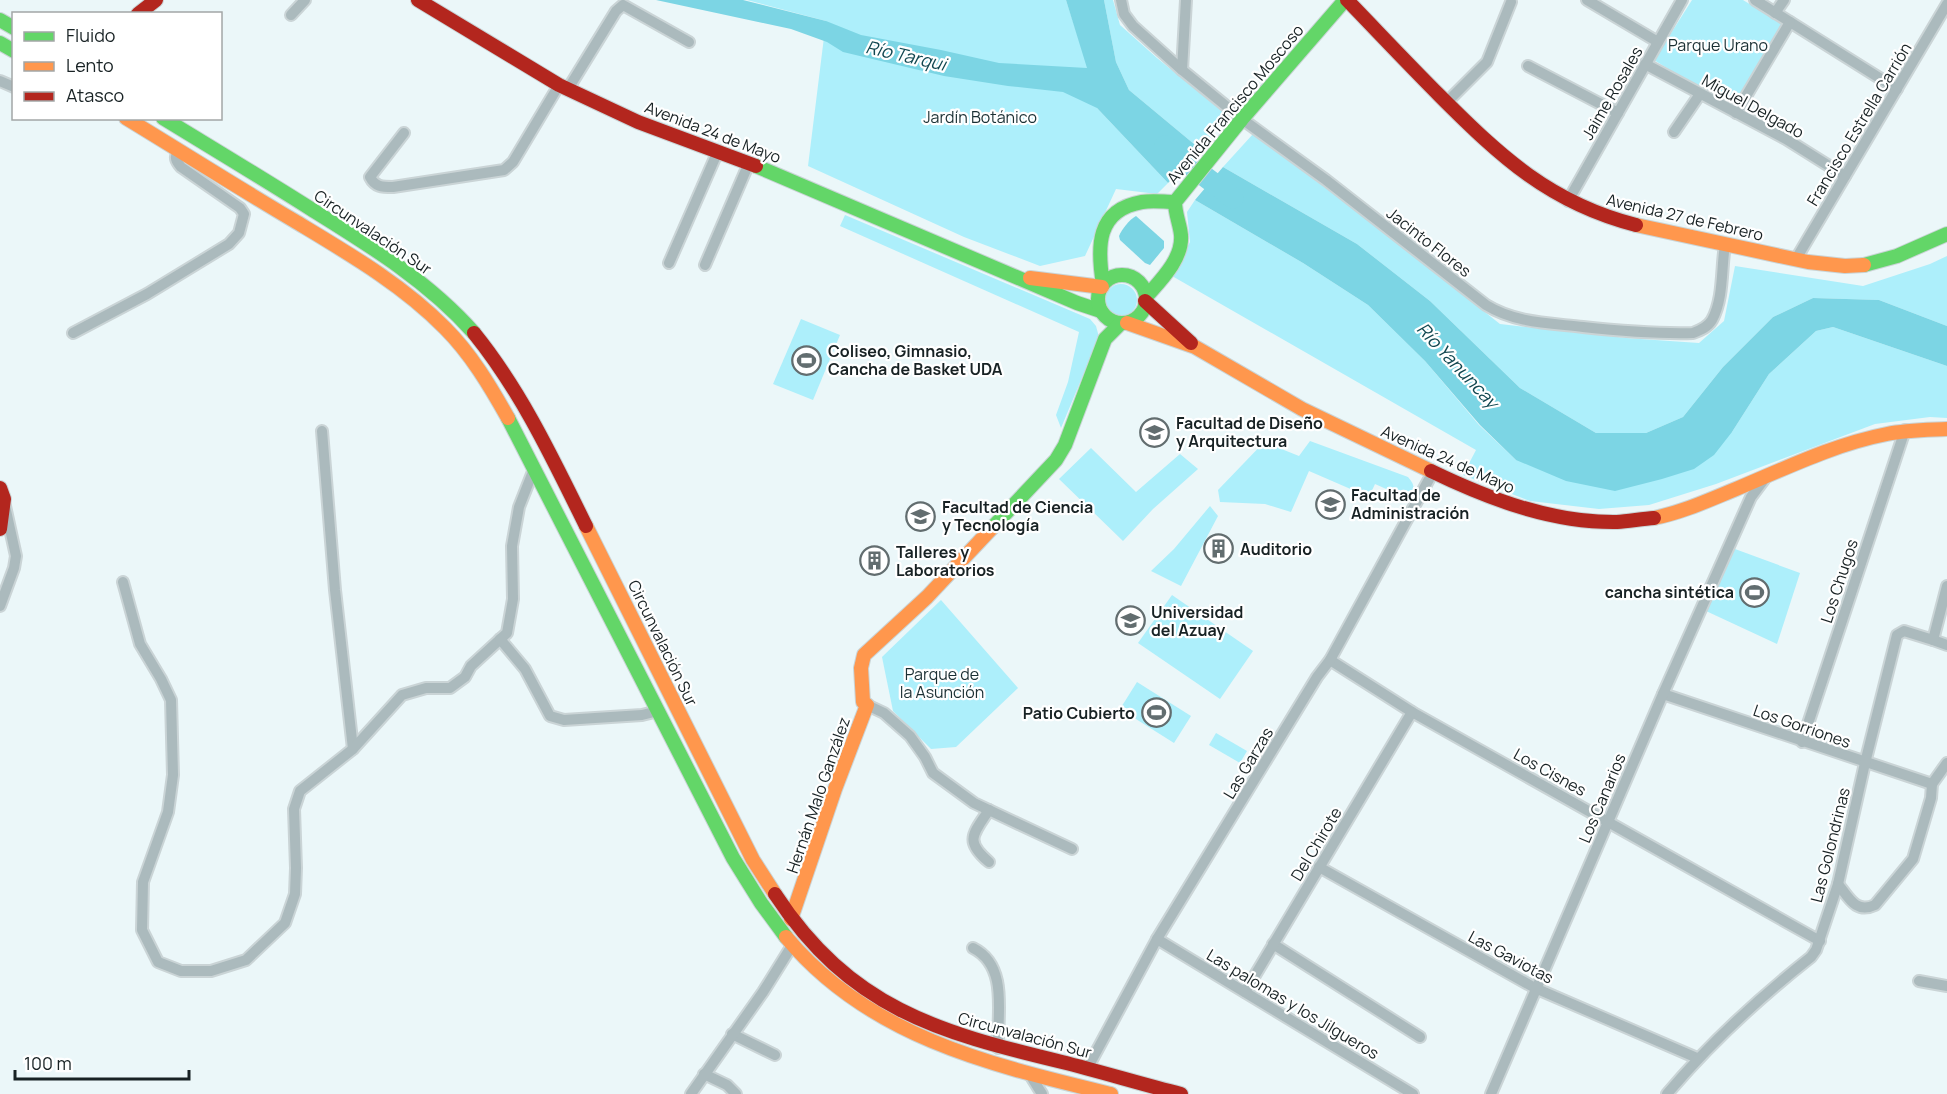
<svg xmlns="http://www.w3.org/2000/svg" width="1947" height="1094" font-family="Manrope,sans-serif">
<rect width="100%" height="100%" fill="#ebf7f9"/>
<g fill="#adeffb">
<polygon points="747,0 1066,0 1088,68 1097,108 1168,183 1157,194 1116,189 1085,256 1040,266 964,237 808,166 826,21"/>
<polygon points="1104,0 1113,0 1120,25 1157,58 1223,112 1226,119 1200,149 1129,90 1116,62"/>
<polygon points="1692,0 1743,0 1784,25 1732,109 1654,60"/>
<polygon points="1253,134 1370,221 1500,324 1626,338 1699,343 1724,321 1735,266 1863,286 1930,264 1947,256 1947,326 1879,300 1813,298 1773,317 1723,367 1683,417 1646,433 1596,433 1520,388 1430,301 1357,244 1223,167"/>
<polygon points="1195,200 1303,263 1368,305 1425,361 1479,425 1516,460 1732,432 1769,374 1816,331 1833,327 1947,366 1947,418 1930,417 1875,424 1716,484 1649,505 1599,509 1530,501 1463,475 1476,450 1172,276 1190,242 1187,212"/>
<polygon points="845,215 1090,319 1096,326 1099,337 1061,428 1056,415 1068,382 1079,332 840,226"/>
<circle cx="1121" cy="300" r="16"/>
<polygon points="801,319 840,335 813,400 773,384"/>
<path d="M1268,438l11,10 20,8 11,-15 98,36c7,8 7,12 3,23l-36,-16 -6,13 -60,-26 -18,41 -26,-8 -45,-2 -2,-12z"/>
<polygon points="1091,448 1136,492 1180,454 1198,469 1153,509 1123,541 1059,479"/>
<polygon points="1210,506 1218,516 1181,586 1151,571 1174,549"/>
<polygon points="1735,549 1800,573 1777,644 1706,611"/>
<polygon points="1172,595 1253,651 1220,699 1138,643"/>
<polygon points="941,600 1018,688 956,747 931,749 893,711 882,657"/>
<polygon points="1137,682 1191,716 1174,743 1120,709"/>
<polygon points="1216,733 1247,751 1240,763 1209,745"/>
</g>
<g fill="#7cd5e4">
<polygon points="656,0 743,0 826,21 861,35 941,50 999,63 1087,68 1066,0 1104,0 1116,62 1129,90 1200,149 1168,183 1097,108 1063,92 1008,86 944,76 843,52 827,42 791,29"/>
<polygon points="1223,167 1357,244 1430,301 1520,388 1596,433 1646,433 1683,417 1723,367 1773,317 1813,298 1879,300 1947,326 1947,366 1833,327 1816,331 1769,374 1732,432 1714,455 1694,469 1662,479 1615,491 1566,481 1516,460 1480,425 1425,361 1368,305 1303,263 1195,200"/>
<path d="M1136,216l28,25v7l-14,17 -5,-2 -25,-23 -1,-4c3,-7 10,-16 17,-20z"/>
</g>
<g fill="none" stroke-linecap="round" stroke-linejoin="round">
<polyline stroke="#7cd5e4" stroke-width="21" points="1165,146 1233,198"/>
<defs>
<g id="street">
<path d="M1121,0l3,14 9,12 49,44 60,49 84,61 160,125c29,18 63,18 97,22 37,4 73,7 110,6 8,-3 15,-6 19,-13 12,-22 9,-52 13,-75"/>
<polyline points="1587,0 1658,42"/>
<polyline points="1755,0 1897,89"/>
<polyline points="1775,13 1784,0"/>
<polyline points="291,15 305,0"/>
<polyline points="1645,64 1786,139 1845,176"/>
<polyline points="1528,66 1618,113"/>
<polyline points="1182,70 1186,0"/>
<polyline points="0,81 14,87"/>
<polyline points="568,89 616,11 623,5 689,42"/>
<polyline points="1446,103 1487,62 1511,2"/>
<polyline points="1736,113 1790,22"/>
<polyline points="1674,132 1700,94"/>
<path d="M404,133l-34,44c5,10 12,10 23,10l111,-17 9,-8 46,-77"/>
<polyline points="1568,201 1682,0"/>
<polyline points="1796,259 1947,4"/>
<polyline points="669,263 718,151"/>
<polyline points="705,265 749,163"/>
<path d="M73,333l74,-39 82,-50 10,-11 5,-19 -4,-6 -59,-41c-5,-6 -7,-9 -3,-17"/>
<polyline points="322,431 335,590 353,749"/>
<polyline points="123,582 140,644 161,679 171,700 173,775 168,812 143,882 142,930 158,962 181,971 211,971 246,960 285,923 295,894 296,868 294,809 300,791 353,749 402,695 426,688 450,688 465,677 471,666 507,633 513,599 512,546 519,507 534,469"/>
<polyline points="0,606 14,568 16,556 5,506"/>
<polyline points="500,639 525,669 550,716 564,720 642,715 658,711"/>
<polyline points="1933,640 1947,645"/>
<polyline points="1330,660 1412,712 1820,941"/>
<polyline points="1663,694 1932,784"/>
<polyline points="867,705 884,713 910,736 925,757 933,773 974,803 1072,849"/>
<polyline points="1802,742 1905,430"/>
<path d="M989,810c-16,24 -25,31 0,52"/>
<polyline points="1319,867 1535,988 1697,1058"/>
<path d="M1838,884c11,14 18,30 37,21l38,-46 18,-61 1,-14 15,-21"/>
<polyline points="1157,939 1413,1094"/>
<polyline points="1273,944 1420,1037"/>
<path d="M973,948c36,18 24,67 25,100"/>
<polyline points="1919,981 1947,986"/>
<polyline points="1245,992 1412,712"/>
<polyline points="732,1034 775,1055"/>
<polyline points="1087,1069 1157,939 1317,677 1330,660 1433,472"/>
<polyline points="1029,1073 1042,1094"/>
<polyline points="704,1074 727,1085 736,1094"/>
<polyline points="691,1094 763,992 793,944"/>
<polyline points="1491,1094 1663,694 1751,497 1766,477"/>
<path d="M1667,1094c43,-51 92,-96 144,-137l5,-7 22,-66 27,-121 32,-128 7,-4 29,9 14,-54"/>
</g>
<g id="fast">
<polyline points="0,20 14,28"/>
<polyline points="0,43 14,51"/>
<path d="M163,118c49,30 99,60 148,91 58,36 117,72 163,124"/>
<polyline points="756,166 1077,303 1101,311"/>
<polyline points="1864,265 1897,256 1947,234"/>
<circle cx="1122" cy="299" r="24"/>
<path d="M1103,284c-6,-37 -7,-74 39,-82 11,-2 22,0 33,0"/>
<path d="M1146,297c14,-16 37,-38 35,-62 -1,-11 -6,-21 -6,-33l67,-83 103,-119"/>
<polyline points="508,418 733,858 761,903 786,937"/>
<polyline points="992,528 1056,460 1065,445 1105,339 1121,323"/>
</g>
<g id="slow">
<path d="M126,118c56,34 111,69 167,102 53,32 109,64 152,108 26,26 45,58 63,90"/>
<polyline points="1636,225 1808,262 1845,266 1864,265"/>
<polyline points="1030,278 1102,287"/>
<polyline points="1127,323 1195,347 1302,409 1431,471"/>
<path d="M1654,518c29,-6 55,-18 82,-29 50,-21 99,-45 151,-55 20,-4 40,-4 60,-5"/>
<polyline points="586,526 753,860 775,894"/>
<polyline points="791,919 835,789 867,705 863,702 861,668 864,655 927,597 992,528"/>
<path d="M786,937c83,100 205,128 325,157"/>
</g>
<g id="jam">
<polyline points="418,0 559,85 638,122 756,166"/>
<path d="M1347,0c31,32 61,64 93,96 61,61 110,107 196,129"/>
<polyline points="138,14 156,0"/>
<polyline points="1145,301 1191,343"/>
<path d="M474,333c47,58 79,126 112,193"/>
<path d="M1431,471c58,28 121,52 186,51 12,-1 25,-3 37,-4"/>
<polyline points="0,488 4,499 0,529"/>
<path d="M775,894c75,114 162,138 287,168 40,10 79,22 119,32"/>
</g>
</defs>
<use href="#street" stroke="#cad4d6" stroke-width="14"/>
<use href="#fast" stroke="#cad4d6" stroke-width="16"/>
<use href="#slow" stroke="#cad4d6" stroke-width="16"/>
<use href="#jam" stroke="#cad4d6" stroke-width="16"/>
<use href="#street" stroke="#abbabd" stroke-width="10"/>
<use href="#fast" stroke="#63d668" stroke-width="14"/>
<use href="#slow" stroke="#ff974d" stroke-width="14"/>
<use href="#jam" stroke="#b3261e" stroke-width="14"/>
</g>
<defs>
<symbol id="stadium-ring" viewBox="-11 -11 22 22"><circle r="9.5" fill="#fff" stroke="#626d6f" stroke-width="1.5"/><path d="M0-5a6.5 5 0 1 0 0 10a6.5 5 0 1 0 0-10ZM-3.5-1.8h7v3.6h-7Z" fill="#626d6f"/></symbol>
<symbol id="university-ring" viewBox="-11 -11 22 22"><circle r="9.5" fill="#fff" stroke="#626d6f" stroke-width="1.5"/><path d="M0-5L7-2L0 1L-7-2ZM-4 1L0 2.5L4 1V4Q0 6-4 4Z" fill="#626d6f"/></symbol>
<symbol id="building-ring" viewBox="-11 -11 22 22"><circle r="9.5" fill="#fff" stroke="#626d6f" stroke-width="1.5"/><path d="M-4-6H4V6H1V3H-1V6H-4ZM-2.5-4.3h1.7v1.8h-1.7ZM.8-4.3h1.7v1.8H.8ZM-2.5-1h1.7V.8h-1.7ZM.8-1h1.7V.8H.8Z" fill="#626d6f"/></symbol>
</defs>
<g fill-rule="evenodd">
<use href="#stadium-ring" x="790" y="344" width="33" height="33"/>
<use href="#university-ring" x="1138" y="416" width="33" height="33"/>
<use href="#university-ring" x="1314" y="488" width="33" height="33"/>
<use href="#university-ring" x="904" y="500" width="33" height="33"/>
<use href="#building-ring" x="1202" y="532" width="33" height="33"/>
<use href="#building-ring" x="858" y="544" width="33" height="33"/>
<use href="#stadium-ring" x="1738" y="576" width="33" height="33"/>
<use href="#university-ring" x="1114" y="604" width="33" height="33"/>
<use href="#stadium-ring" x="1140" y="696" width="33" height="33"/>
</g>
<g text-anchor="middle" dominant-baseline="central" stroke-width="4.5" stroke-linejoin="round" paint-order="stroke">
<g font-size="16" fill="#1b3034" stroke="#fff">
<text x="1718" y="45">Parque Urano</text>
<text x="980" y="117">Jardín Botánico</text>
<text x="942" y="674">Parque de<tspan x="942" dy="18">la Asunción</tspan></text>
</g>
<g font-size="16" fill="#182224" stroke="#fff">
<text transform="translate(1612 93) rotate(-60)">Jaime Rosales</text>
<text transform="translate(1235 104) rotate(-50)">Avenida Francisco Moscoso</text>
<text transform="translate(1753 106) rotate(29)">Miguel Delgado</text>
<text transform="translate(1859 124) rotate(-59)">Francisco Estrella Carrión</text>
<text transform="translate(713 132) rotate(21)">Avenida 24 de Mayo</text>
<text transform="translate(1685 217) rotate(13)">Avenida 27 de Febrero</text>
<text transform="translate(373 232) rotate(34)">Circunvalación Sur</text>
<text transform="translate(1429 242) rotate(38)">Jacinto Flores</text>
<text transform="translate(1448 459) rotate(24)">Avenida 24 de Mayo</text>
<text transform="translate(1839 581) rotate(-72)">Los Chugos</text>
<text transform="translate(663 643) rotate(64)">Circunvalación Sur</text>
<text transform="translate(1802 726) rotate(19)">Los Gorriones</text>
<text transform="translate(1248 763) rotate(-59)">Las Garzas</text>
<text transform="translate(1550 772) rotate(29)">Los Cisnes</text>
<text transform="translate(818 795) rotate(-71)">Hernán Malo Ganzález</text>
<text transform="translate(1602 798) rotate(-67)">Los Canarios</text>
<text transform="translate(1316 844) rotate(-59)">Del Chirote</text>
<text transform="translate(1830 845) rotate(-76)">Las Golondrinas</text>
<text transform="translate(1511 957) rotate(28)">Las Gaviotas</text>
<text transform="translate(1293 1004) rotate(31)">Las palomas y los Jilgueros</text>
<text transform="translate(1025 1035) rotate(15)">Circunvalación Sur</text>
</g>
<g font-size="16" font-weight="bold" fill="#182224" stroke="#fff" text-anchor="start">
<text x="828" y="351">Coliseo, Gimnasio,<tspan x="828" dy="18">Cancha de Basket UDA</tspan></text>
<text x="1176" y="423">Facultad de Diseño<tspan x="1176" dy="18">y Arquitectura</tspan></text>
<text x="1351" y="495">Facultad de<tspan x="1351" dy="18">Administración</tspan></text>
<text x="942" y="507">Facultad de Ciencia<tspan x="942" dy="18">y Tecnología</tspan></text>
<text x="1240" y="549">Auditorio</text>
<text x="896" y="552">Talleres y<tspan x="896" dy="18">Laboratorios</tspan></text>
<text x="1734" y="592" text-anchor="end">cancha sintética</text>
<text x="1151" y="612">Universidad<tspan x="1151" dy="18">del Azuay</tspan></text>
<text x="1135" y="713" text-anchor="end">Patio Cubierto</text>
</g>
<g font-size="18" font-style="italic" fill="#114750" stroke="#fff">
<text transform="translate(906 55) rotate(13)">Río Tarqui</text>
<text transform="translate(1458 365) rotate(47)">Río Yanuncay</text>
</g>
</g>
<rect x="12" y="12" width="210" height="108" fill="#ffffff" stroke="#a3a7a7" stroke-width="1.5"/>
<rect x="24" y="32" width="30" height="9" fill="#63d668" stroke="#a3a7a7" stroke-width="1.5"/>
<text x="66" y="42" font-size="18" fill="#182224">Fluido</text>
<rect x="24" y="62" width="30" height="9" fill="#ff974d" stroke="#a3a7a7" stroke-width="1.5"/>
<text x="66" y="72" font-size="18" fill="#182224">Lento</text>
<rect x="24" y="92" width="30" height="9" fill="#b3261e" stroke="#a3a7a7" stroke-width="1.5"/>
<text x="66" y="102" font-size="18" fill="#182224">Atasco</text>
<path d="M15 1070v9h174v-9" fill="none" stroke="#182224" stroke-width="3"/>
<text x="24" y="1070" font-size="18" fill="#182224" stroke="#ffffff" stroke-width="4.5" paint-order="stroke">100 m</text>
</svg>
